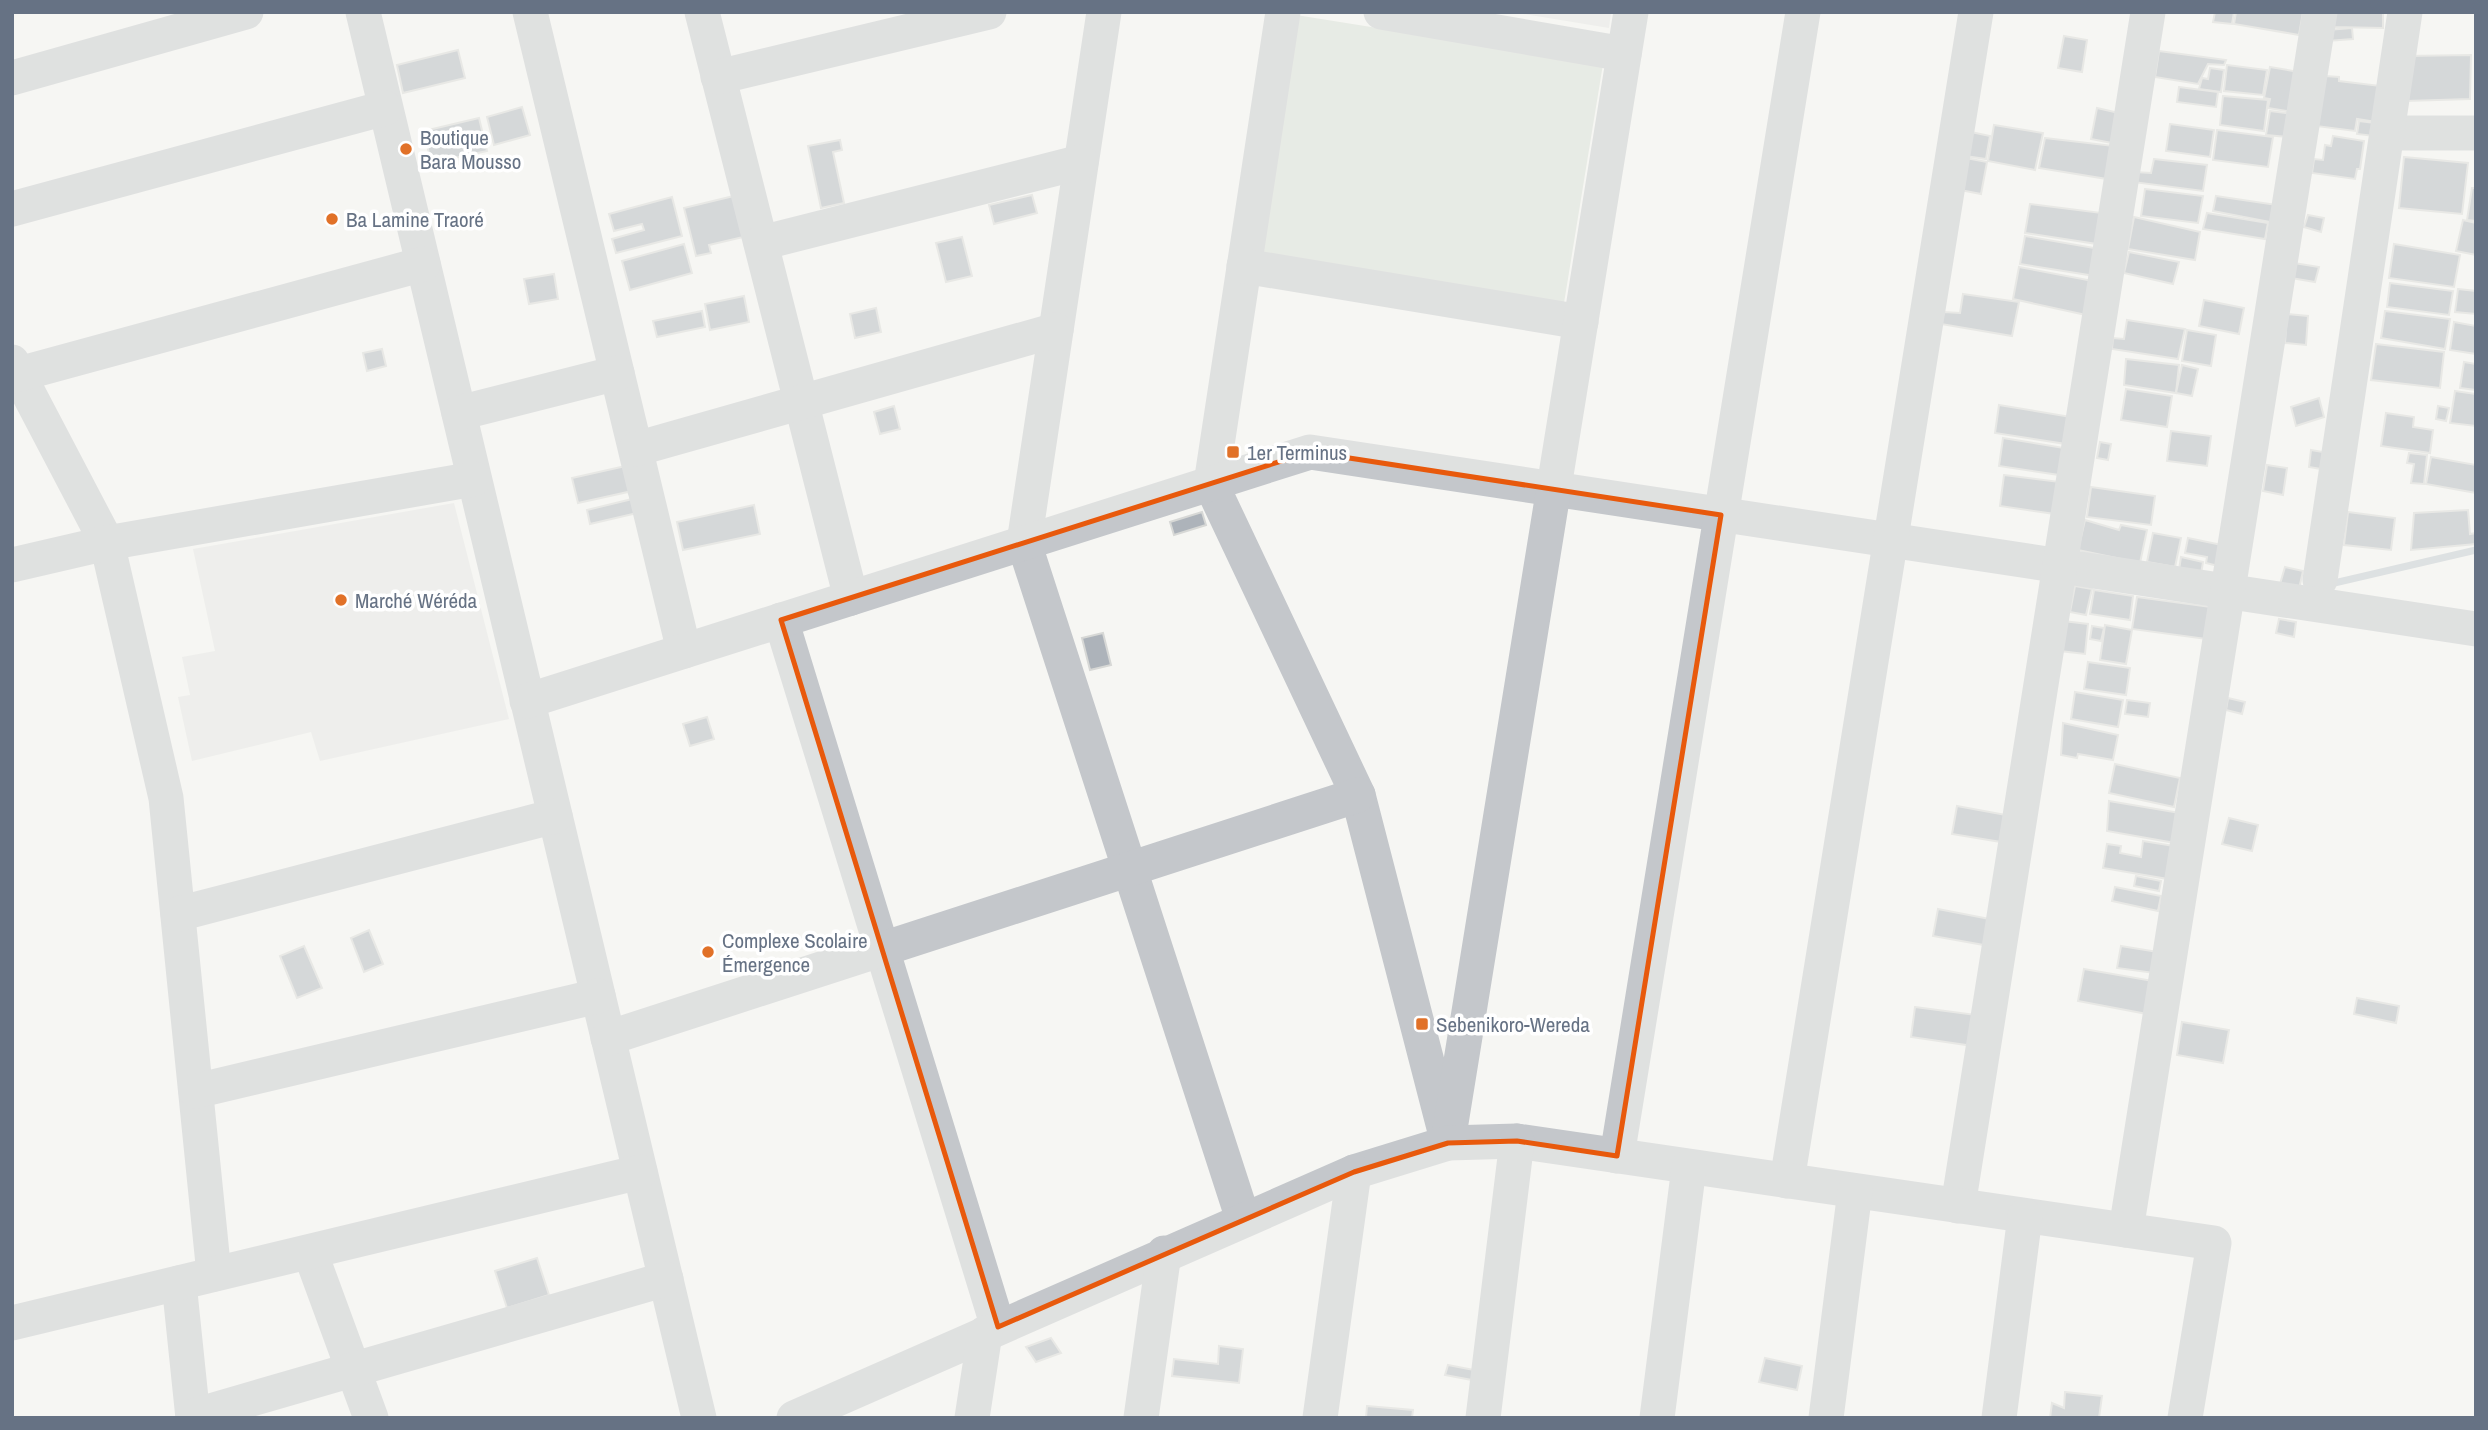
<svg xmlns="http://www.w3.org/2000/svg" width="2488" height="1430" font-family="'Archivo Narrow',sans-serif">
<rect width="100%" height="100%" fill="#f6f6f3"/>
<g fill="#e4e5e4">
<polygon points="1511,12 1611,12 1609,28"/>
<polygon points="454,503 509,719 320,761 311,732 192,761 178,697 190,695 182,657 215,651 193,549"/>
</g>
<polygon fill="#d6ddd4" points="1296,15 1603,64 1564,303 1257,254"/>
<g fill="none" stroke-linecap="round" stroke-linejoin="round">
<polyline stroke="#bfc7ce" stroke-width="7" points="2330,584 2476,550"/>
</g>
<g fill="#adb3ba" stroke="#d7d8d6" stroke-width="2">
<polygon points="2215,12 2234,12 2232,24 2213,22"/>
<polygon points="2236,12 2303,12 2299,35 2234,24"/>
<polygon points="2334,12 2383,12 2383,28 2332,27"/>
<polygon points="2352,28 2353,39 2327,41 2327,30"/>
<polygon points="2064,36 2087,40 2082,72 2058,68"/>
<polygon points="458,50 465,78 403,93 397,65"/>
<polygon points="2159,51 2226,60 2224,65 2208,64 2198,84 2155,77"/>
<polygon points="2471,55 2470,99 2406,101 2405,56"/>
<polygon points="2227,65 2267,70 2263,95 2224,91"/>
<polygon points="2270,67 2299,72 2292,112 2268,108 2270,99 2264,98"/>
<polygon points="2210,68 2224,70 2221,92 2199,89 2202,78 2208,79"/>
<polygon points="2325,76 2339,77 2339,81 2381,86 2376,122 2357,119 2355,131 2316,126"/>
<polygon points="2179,87 2218,92 2216,107 2177,102"/>
<polygon points="2223,96 2268,100 2264,131 2220,125"/>
<polygon points="522,107 530,135 494,145 487,117"/>
<polygon points="2097,108 2119,113 2112,143 2091,139"/>
<polygon points="2270,111 2293,114 2289,137 2266,135"/>
<polygon points="479,118 487,151 431,163 424,131"/>
<polygon points="2359,121 2375,123 2374,136 2357,134"/>
<polygon points="2170,124 2214,130 2210,157 2166,151"/>
<polygon points="1994,125 2043,133 2035,170 1988,161"/>
<polygon points="2217,130 2273,137 2268,167 2213,160"/>
<polygon points="1971,132 1990,136 1986,159 1965,156"/>
<polygon points="2333,136 2364,141 2360,169 2357,169 2355,179 2312,173 2314,159 2323,160 2325,145 2331,146"/>
<polygon points="2045,138 2114,146 2107,179 2039,168"/>
<polygon points="840,140 842,150 833,152 844,203 821,208 808,146"/>
<polygon points="2404,157 2468,163 2462,214 2399,208"/>
<polygon points="1966,158 1987,162 1981,194 1960,190"/>
<polygon points="2154,159 2207,165 2203,191 2133,182 2135,172 2151,173"/>
<polygon points="2472,188 2476,188 2476,221 2467,220"/>
<polygon points="2145,189 2203,196 2198,223 2141,216"/>
<polygon points="746,193 756,234 709,245 711,253 696,256 684,208"/>
<polygon points="1032,195 1037,213 994,224 989,205"/>
<polygon points="2216,196 2277,205 2275,223 2213,211"/>
<polygon points="672,197 682,236 616,253 612,239 644,230 642,224 614,231 609,214"/>
<polygon points="2030,204 2102,213 2097,244 2025,233"/>
<polygon points="2207,213 2268,223 2265,239 2203,229"/>
<polygon points="2308,215 2324,218 2321,232 2304,227"/>
<polygon points="2134,217 2200,232 2195,260 2128,249"/>
<polygon points="2463,220 2476,223 2476,255 2456,251"/>
<polygon points="2025,236 2100,249 2095,276 2020,264"/>
<polygon points="962,237 972,276 946,282 936,243"/>
<polygon points="684,244 692,273 630,290 622,261"/>
<polygon points="2394,244 2460,255 2454,287 2389,278"/>
<polygon points="2129,252 2179,262 2173,284 2124,273"/>
<polygon points="2294,263 2319,267 2315,282 2291,278"/>
<polygon points="2019,267 2093,281 2086,315 2013,299"/>
<polygon points="554,274 558,299 529,304 524,279"/>
<polygon points="2390,283 2453,291 2449,315 2387,307"/>
<polygon points="2458,289 2476,291 2476,314 2455,312"/>
<polygon points="1963,294 2019,302 2012,336 1941,324 1944,312 1960,313"/>
<polygon points="744,296 749,322 710,330 705,304"/>
<polygon points="2204,300 2244,308 2239,334 2199,326"/>
<polygon points="876,308 881,332 855,338 850,314"/>
<polygon points="702,311 705,327 657,337 653,321"/>
<polygon points="2385,311 2450,319 2445,349 2381,338"/>
<polygon points="2287,314 2308,316 2306,345 2285,343"/>
<polygon points="2127,320 2185,329 2178,359 2112,349 2113,338 2124,339"/>
<polygon points="2454,322 2476,326 2476,354 2450,350"/>
<polygon points="2187,330 2216,335 2211,366 2182,361"/>
<polygon points="2376,344 2444,352 2440,388 2371,380"/>
<polygon points="382,349 386,366 367,371 363,353"/>
<polygon points="2126,359 2179,365 2176,393 2124,385"/>
<polygon points="2464,362 2476,364 2476,390 2460,388"/>
<polygon points="2182,365 2198,369 2192,396 2176,393"/>
<polygon points="2126,389 2172,396 2167,427 2121,420"/>
<polygon points="2455,391 2476,394 2476,426 2450,423"/>
<polygon points="2319,398 2324,417 2296,426 2291,407"/>
<polygon points="1999,405 2071,417 2066,444 1995,433"/>
<polygon points="894,406 900,429 880,434 874,412"/>
<polygon points="2438,406 2449,408 2446,421 2436,419"/>
<polygon points="2386,413 2414,417 2413,427 2433,430 2430,453 2381,446"/>
<polygon points="2171,431 2211,436 2207,466 2167,461"/>
<polygon points="2003,438 2070,449 2066,476 1999,466"/>
<polygon points="2100,442 2111,444 2108,460 2097,458"/>
<polygon points="2311,450 2323,452 2321,469 2309,467"/>
<polygon points="2409,453 2427,455 2424,484 2411,483 2414,464 2407,463"/>
<polygon points="2431,457 2476,465 2476,493 2426,484"/>
<polygon points="639,463 650,510 590,524 587,510 632,499 628,492 578,503 572,478"/>
<polygon points="2267,465 2287,468 2283,495 2263,491"/>
<polygon points="2004,475 2060,482 2055,514 2000,506"/>
<polygon points="2091,487 2155,496 2151,525 2087,517"/>
<polygon points="754,505 760,534 683,550 677,522"/>
<polygon points="2468,510 2470,534 2476,533 2476,544 2411,550 2414,513"/>
<polygon points="1202,512 1206,525 1174,535 1170,522"/>
<polygon points="2348,512 2395,518 2391,550 2344,545"/>
<polygon points="2085,520 2119,530 2121,525 2147,530 2140,563 2078,550"/>
<polygon points="2153,533 2181,538 2175,567 2147,562"/>
<polygon points="2188,538 2222,545 2218,566 2206,563 2207,557 2185,553"/>
<polygon points="2181,557 2203,562 2201,574 2179,570"/>
<polygon points="2285,567 2303,571 2299,589 2280,584"/>
<polygon points="2075,586 2092,589 2086,615 2070,612"/>
<polygon points="2094,590 2133,596 2130,620 2090,614"/>
<polygon points="2137,597 2211,607 2206,639 2132,629"/>
<polygon points="2279,619 2296,622 2294,637 2276,633"/>
<polygon points="2063,621 2088,624 2085,654 2060,651"/>
<polygon points="2105,625 2132,630 2126,664 2100,660"/>
<polygon points="2092,626 2104,628 2101,641 2090,639"/>
<polygon points="1103,633 1111,665 1090,670 1082,638"/>
<polygon points="2088,662 2130,668 2126,695 2084,689"/>
<polygon points="2075,692 2123,700 2118,727 2071,719"/>
<polygon points="2228,698 2245,702 2242,714 2226,710"/>
<polygon points="2127,700 2150,703 2148,717 2125,714"/>
<polygon points="707,717 714,739 690,746 683,724"/>
<polygon points="2063,723 2118,735 2113,760 2078,754 2077,758 2061,755"/>
<polygon points="2115,764 2180,778 2174,807 2109,793"/>
<polygon points="2109,801 2180,813 2175,843 2107,831"/>
<polygon points="1957,806 2006,815 2001,842 1952,834"/>
<polygon points="2229,818 2258,825 2252,851 2222,844"/>
<polygon points="2143,841 2174,846 2168,879 2103,868 2107,844 2121,846 2120,853 2141,857"/>
<polygon points="2136,876 2161,881 2159,891 2134,886"/>
<polygon points="2115,887 2161,896 2158,911 2112,901"/>
<polygon points="1938,909 2000,921 1995,947 1933,936"/>
<polygon points="369,930 383,964 364,972 351,938"/>
<polygon points="304,946 322,988 297,998 280,956"/>
<polygon points="2121,946 2158,952 2154,973 2117,968"/>
<polygon points="2084,969 2153,981 2147,1014 2078,1001"/>
<polygon points="2357,998 2399,1006 2396,1023 2354,1014"/>
<polygon points="1915,1007 1984,1016 1980,1047 1911,1037"/>
<polygon points="2182,1022 2229,1030 2223,1063 2177,1055"/>
<polygon points="537,1258 549,1295 507,1308 495,1271"/>
<polygon points="1051,1338 1061,1353 1036,1362 1026,1347"/>
<polygon points="1219,1346 1243,1349 1239,1383 1172,1376 1174,1359 1218,1364"/>
<polygon points="1765,1358 1802,1366 1797,1390 1759,1382"/>
<polygon points="1448,1365 1474,1370 1472,1380 1445,1375"/>
<polygon points="2065,1392 2102,1396 2099,1418 2050,1418 2052,1403 2064,1408"/>
<polygon points="1367,1406 1413,1410 1412,1418 1366,1418"/>
</g>
<g fill="none" stroke-linecap="round" stroke-linejoin="round">
<g stroke="#c4c7cb" stroke-width="35">
<polyline points="363,12 699,1418"/>
<polyline points="530,12 684,651"/>
<polyline points="702,12 851,598"/>
<polyline points="1104,12 1024,543 1243,1219"/>
<polyline points="1283,12 1211,484 1358,795 1448,1143"/>
<polyline points="1381,12 1624,54"/>
<polyline points="718,77 989,12"/>
<polyline points="12,78 246,12"/>
<polyline points="2387,133 2476,133"/>
<polyline points="12,209 385,108"/>
<polyline points="761,243 1081,162"/>
<polyline points="1244,266 1581,322"/>
<polyline points="12,362 107,543 166,798 214,1274"/>
<polyline points="12,376 423,264"/>
<polyline points="459,413 617,373"/>
<polyline points="636,449 1056,330"/>
<polyline points="12,565 107,543 474,479"/>
<polyline points="2320,580 2405,12"/>
<polyline points="781,620 998,1327"/>
<polyline points="527,701 1310,452 2476,629"/>
<polyline points="178,914 555,816"/>
<polyline points="608,1038 1358,795"/>
<polyline points="196,1091 598,996"/>
<polyline points="1450,1129 1631,12"/>
<polyline points="1617,1156 1803,12"/>
<polyline points="1787,1181 1976,12"/>
<polyline points="1958,1206 2148,12"/>
<polyline points="2126,1230 2320,12"/>
<polyline points="310,1252 371,1418"/>
<polyline points="179,1283 193,1418"/>
<polyline points="12,1323 640,1172"/>
<polyline points="193,1416 666,1279"/>
<polyline points="794,1418 1354,1172 1448,1143 1517,1141 2214,1243 2185,1418"/>
<polyline points="972,1418 985,1333"/>
<polyline points="1141,1418 1164,1253"/>
<polyline points="1320,1418 1354,1172"/>
<polyline points="1483,1418 1517,1141"/>
<polyline points="1657,1418 1689,1167"/>
<polyline points="1826,1418 1855,1191"/>
<polyline points="1999,1418 2025,1216"/>
</g>
</g>
<path d="M0 0H2488V1430H0ZM1310,452l411,63 -104,641 -100,-15 -69,2 -94,29 -356,155 -217,-707z" fill="#f6f6f3" fill-opacity=".55" fill-rule="evenodd"/>
<path fill="none" stroke="#e8590c" stroke-width="5" stroke-linejoin="round" d="M1310,452l411,63 -104,641 -100,-15 -69,2 -94,29 -356,155 -217,-707z"/>
<g fill="#e17128" stroke="#fff" stroke-width="2.5">
<circle cx="406" cy="149" r="7"/>
<circle cx="332" cy="219" r="7"/>
<rect x="1226" y="445" width="14" height="14" rx="3.5"/>
<circle cx="341" cy="600" r="7"/>
<circle cx="708" cy="952" r="7"/>
<rect x="1415" y="1017" width="14" height="14" rx="3.5"/>
</g>
<g text-anchor="middle" dominant-baseline="central" stroke-width="7" stroke-linejoin="round" paint-order="stroke">
<g font-size="21" fill="#667284" stroke="#fff" text-anchor="start">
<text x="420" y="137">Boutique<tspan x="420" dy="24">Bara Mousso</tspan></text>
<text x="346" y="219">Ba Lamine Traoré</text>
<text x="1247" y="452">1er Terminus</text>
<text x="355" y="600">Marché Wéréda</text>
<text x="722" y="940">Complexe Scolaire<tspan x="722" dy="24">Émergence</tspan></text>
<text x="1436" y="1024">Sebenikoro-Wereda</text>
</g>
</g>
<rect width="2488" height="1430" fill="none" stroke="#667284" stroke-width="28"/>
</svg>
